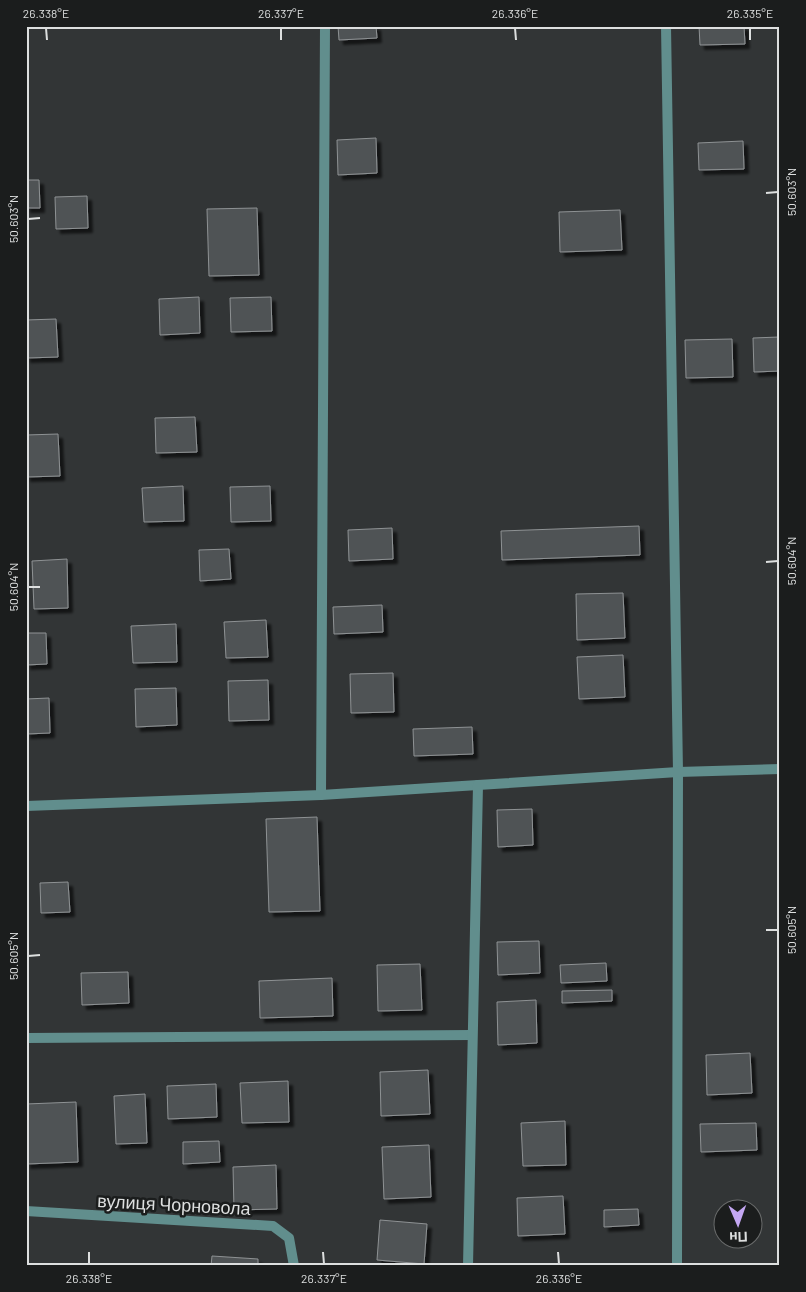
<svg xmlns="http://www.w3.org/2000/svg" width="806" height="1292" font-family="Barlow,sans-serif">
<defs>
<filter id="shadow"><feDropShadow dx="4.5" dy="4.5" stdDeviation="1" flood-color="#0009"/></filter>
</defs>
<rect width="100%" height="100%" fill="#323536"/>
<g fill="#505355" stroke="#8e9294" filter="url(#shadow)">
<polygon points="338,26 376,26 377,38 339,40"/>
<polygon points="699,26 744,26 745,44 700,45"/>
<polygon points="376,138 377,173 338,175 337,140"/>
<polygon points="743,141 744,169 699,170 698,143"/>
<polygon points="26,180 39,180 40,208 26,208"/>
<polygon points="87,196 88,228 56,229 55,197"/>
<polygon points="257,208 259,275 209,276 207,209"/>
<polygon points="620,210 622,250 560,252 559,212"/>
<polygon points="199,297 200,333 160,335 159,299"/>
<polygon points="271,297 272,331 231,332 230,298"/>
<polygon points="56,319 58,357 26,358 26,320"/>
<polygon points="779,337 780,371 754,372 753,338"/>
<polygon points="732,339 733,377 686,378 685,340"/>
<polygon points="195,417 197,452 156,453 155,418"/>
<polygon points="58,434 60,476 26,477 26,435"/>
<polygon points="183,486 184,521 144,522 142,488"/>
<polygon points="270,486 271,521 231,522 230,487"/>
<polygon points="639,526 640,555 502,560 501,531"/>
<polygon points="392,528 393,559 349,561 348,530"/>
<polygon points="229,549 231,579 200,581 199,550"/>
<polygon points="67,559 68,608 34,609 32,561"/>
<polygon points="623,593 625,638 577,640 576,594"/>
<polygon points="382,605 383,632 334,634 333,607"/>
<polygon points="266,620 268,657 226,658 224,622"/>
<polygon points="176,624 177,662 133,663 131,626"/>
<polygon points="26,633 46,633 47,664 26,665"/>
<polygon points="623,655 625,697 579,699 577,657"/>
<polygon points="393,673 394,712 351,713 350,674"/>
<polygon points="268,680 269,720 229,721 228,681"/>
<polygon points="176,688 177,725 136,727 135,689"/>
<polygon points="49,698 50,733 26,734 26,699"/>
<polygon points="472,727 473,754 414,756 413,729"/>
<polygon points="532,809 533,845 498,847 497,810"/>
<polygon points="317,817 320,911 269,912 266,819"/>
<polygon points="68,882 70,912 41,913 40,883"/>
<polygon points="539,941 540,973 498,975 497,942"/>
<polygon points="606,963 607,981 561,983 560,965"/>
<polygon points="420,964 422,1010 378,1011 377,965"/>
<polygon points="128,972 129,1003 82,1005 81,973"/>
<polygon points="332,978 333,1016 260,1018 259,981"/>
<polygon points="612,990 612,1001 562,1003 562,991"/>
<polygon points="536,1000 537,1043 498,1045 497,1002"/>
<polygon points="750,1053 752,1093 707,1095 706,1055"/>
<polygon points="428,1070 430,1114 381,1116 380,1072"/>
<polygon points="288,1081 289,1122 242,1123 240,1083"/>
<polygon points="216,1084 217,1117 168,1119 167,1086"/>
<polygon points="145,1094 147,1143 116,1144 114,1096"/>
<polygon points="76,1102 78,1162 26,1164 26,1104"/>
<polygon points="565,1121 566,1165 523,1166 521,1123"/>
<polygon points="756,1123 757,1150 701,1152 700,1124"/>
<polygon points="219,1141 220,1162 183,1164 183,1142"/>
<polygon points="429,1145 431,1197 384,1199 382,1147"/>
<polygon points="276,1165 277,1209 234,1210 233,1167"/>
<polygon points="563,1196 565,1234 518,1236 517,1198"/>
<polygon points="638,1209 639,1225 604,1227 604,1210"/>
<polygon points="380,1220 427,1224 424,1264 377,1260"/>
<polygon points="212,1256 258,1259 258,1266 211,1266"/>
</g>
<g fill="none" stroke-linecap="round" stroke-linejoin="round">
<g stroke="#618e8d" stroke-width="10">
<polyline points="666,26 678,772 677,1266"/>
<polyline points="321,795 325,26"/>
<polyline points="26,806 321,795 478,785"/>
<polyline points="26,1038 472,1035"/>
<polyline points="26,1211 273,1226 289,1238 294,1266"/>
<polyline points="468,1266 478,785 678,772 780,769"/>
</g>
</g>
<path fill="none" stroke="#dddfdf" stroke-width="2" d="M46,28l1,12M281,28v12M515,28l1,12M750,28v12M766,193l12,-1M28,219l12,-1M766,562l12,-1M28,587h12M766,930h12M28,956l12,-1M89,1252v12M323,1252l1,12M558,1252l1,12"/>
<g text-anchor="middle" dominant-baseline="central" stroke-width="5" stroke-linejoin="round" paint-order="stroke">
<g font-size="18" fill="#dddfdf" stroke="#1b1d1d">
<text transform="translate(174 1204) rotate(3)">вулиця Чорновола</text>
</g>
</g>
<rect width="806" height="1292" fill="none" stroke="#1b1d1d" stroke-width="55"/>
<g transform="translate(738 1224) rotate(178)"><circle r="24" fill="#1b1d1d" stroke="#696b6b"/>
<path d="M0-4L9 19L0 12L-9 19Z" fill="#c4a7f2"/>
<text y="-8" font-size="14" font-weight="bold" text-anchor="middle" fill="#dddfdf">Пн</text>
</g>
<rect x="28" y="28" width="750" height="1236" fill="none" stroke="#dddfdf" stroke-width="2"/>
<g font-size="12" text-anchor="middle" fill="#dddfdf">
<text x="46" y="18">26.338°E</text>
<text x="281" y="18">26.337°E</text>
<text x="515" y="18">26.336°E</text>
<text x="750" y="18">26.335°E</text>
<text transform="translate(792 192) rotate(-90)" y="4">50.603°N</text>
<text transform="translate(14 219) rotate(-90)" y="4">50.603°N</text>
<text transform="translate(792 561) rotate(-90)" y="4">50.604°N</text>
<text transform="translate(14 587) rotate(-90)" y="4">50.604°N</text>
<text transform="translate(792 930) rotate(-90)" y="4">50.605°N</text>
<text transform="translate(14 956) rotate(-90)" y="4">50.605°N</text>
<text x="89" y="1283">26.338°E</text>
<text x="324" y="1283">26.337°E</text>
<text x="559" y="1283">26.336°E</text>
</g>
</svg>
